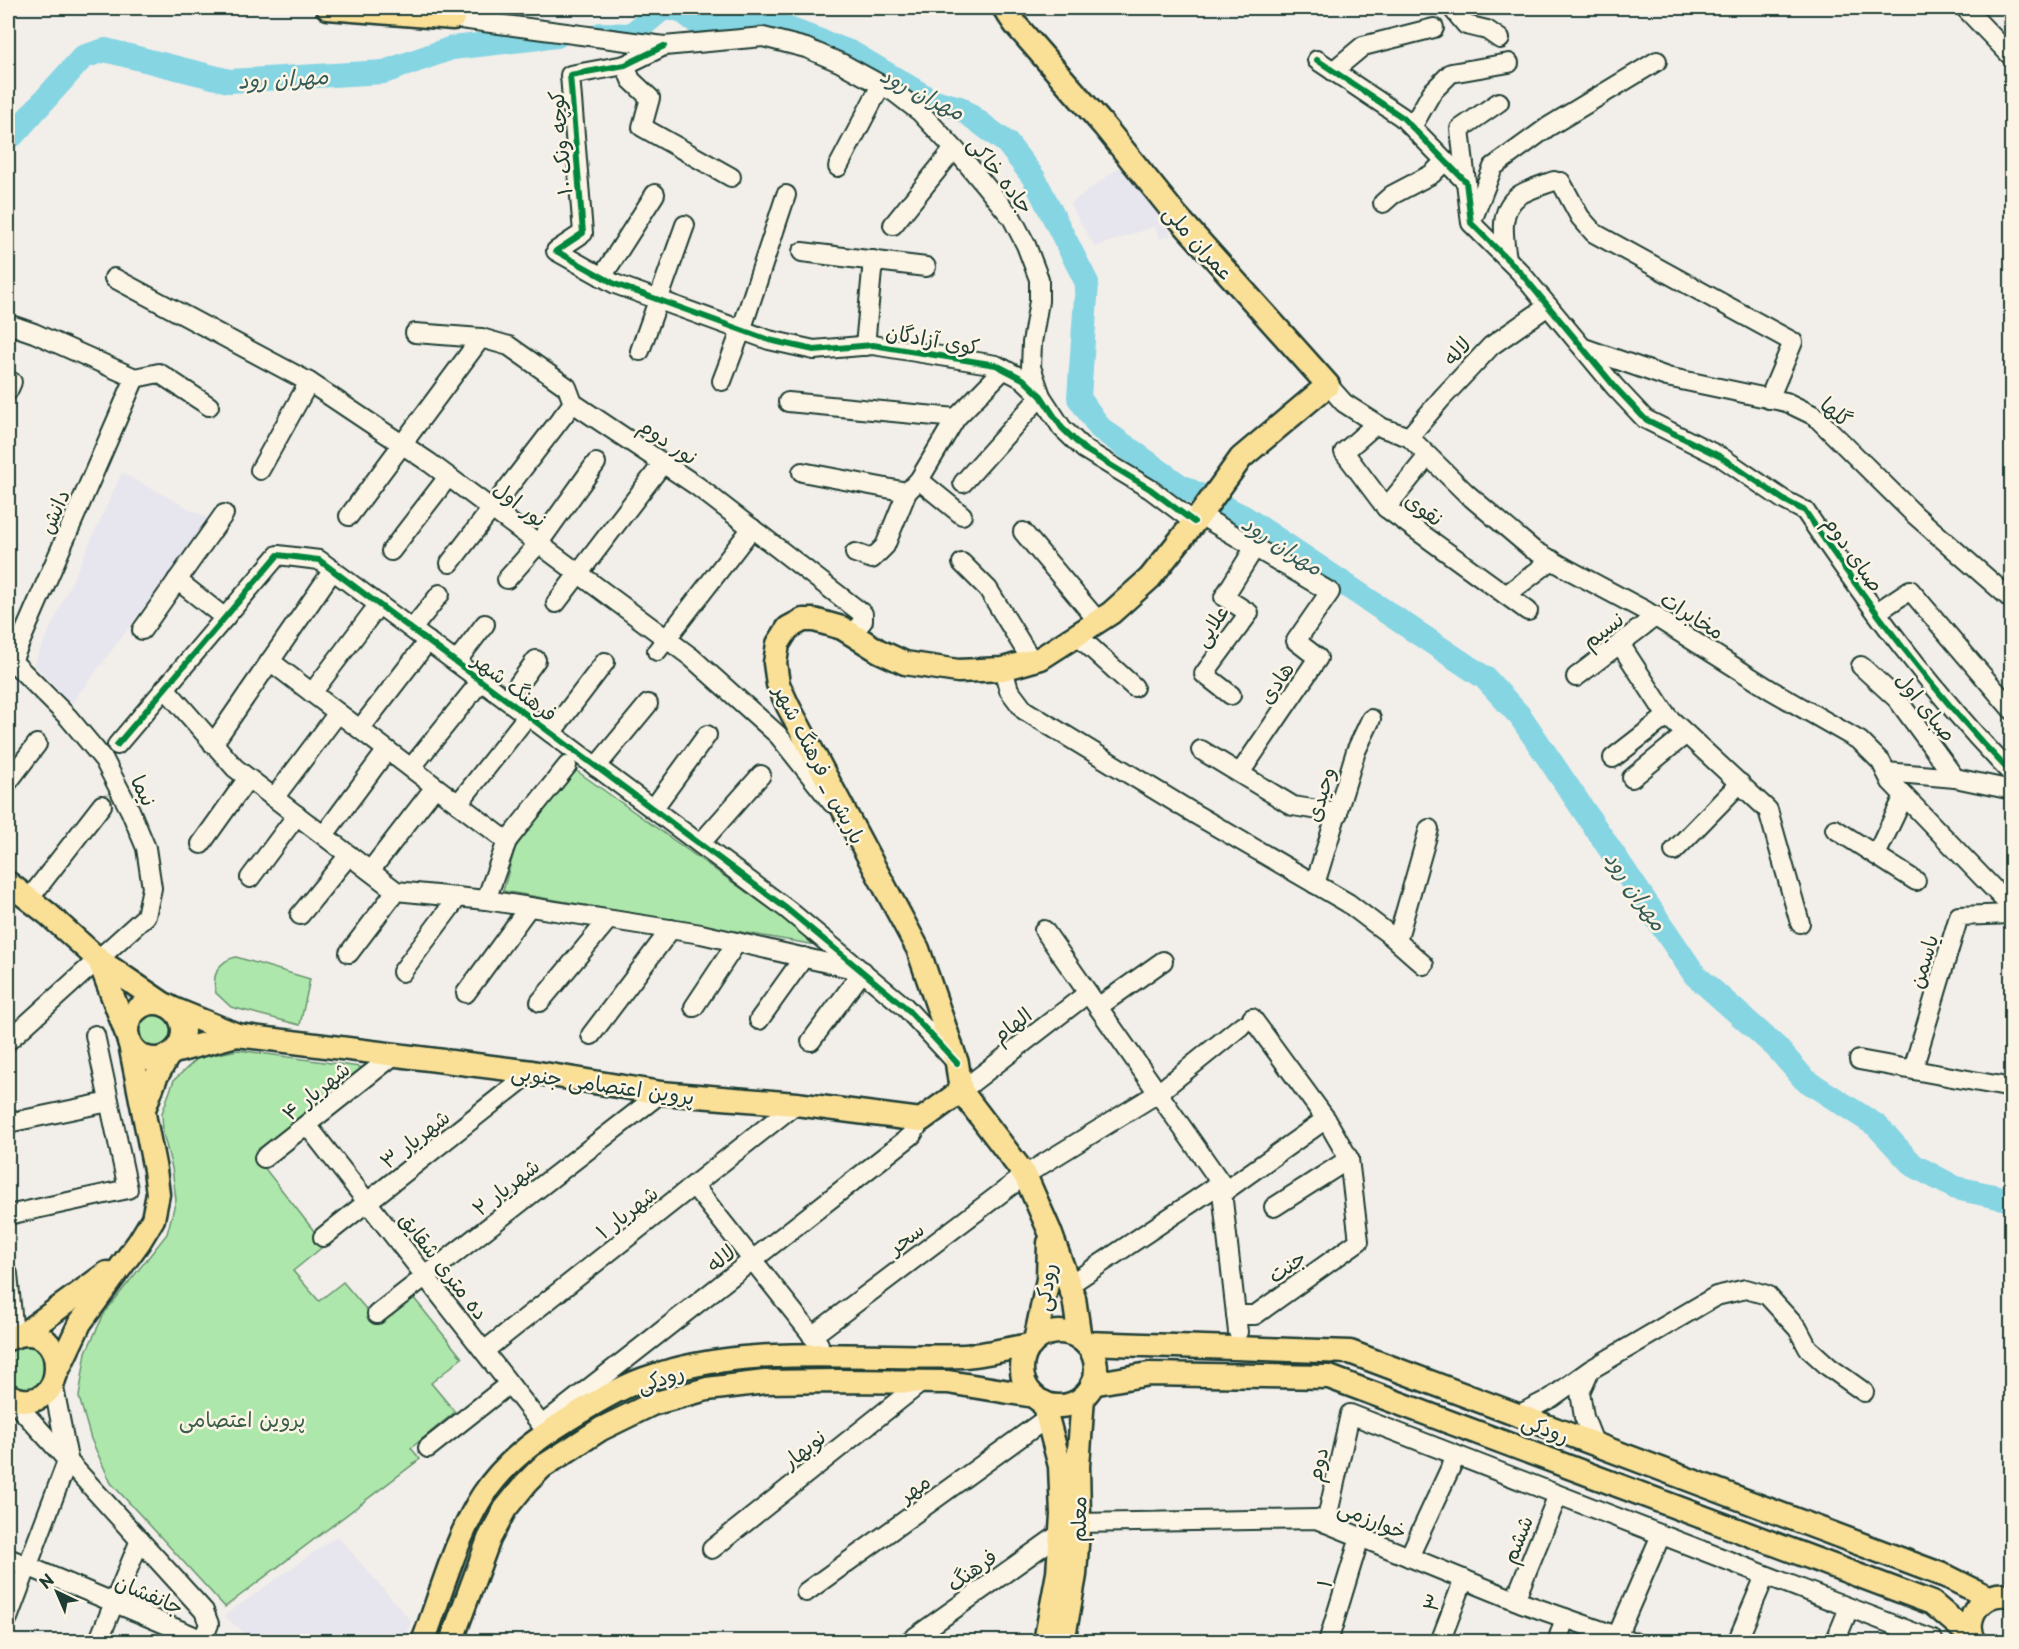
<svg xmlns="http://www.w3.org/2000/svg" width="2019" height="1649" font-family="'Playpen Sans','Playpen Sans Arabic',sans-serif">
<rect width="100%" height="100%" fill="#f2eee9"/>
<filter id="ink" filterUnits="userSpaceOnUse"><feTurbulence type="fractalNoise" baseFrequency=".0167" numOctaves="2"/><feDisplacementMap in="SourceGraphic" scale="12" xChannelSelector="R" yChannelSelector="G"/><feConvolveMatrix kernelMatrix="1 2 1 2 8 2 1 2 1" color-interpolation-filters="sRGB"/></filter>
<g filter="url(#ink)">
<g fill="#e7e5ee">
<polygon points="1127,162 1165,215 1162,219 1171,235 1160,239 1155,226 1095,247 1070,204"/>
<polygon points="122,473 210,520 71,704 34,664"/>
<polygon points="337,1536 411,1621 403,1641 255,1641 224,1616"/>
</g>
<g fill="#aee7ab" stroke="#669270" stroke-width="1.5">
<polygon points="574,769 822,946 503,891 515,848"/>
<path d="M236,957l74,22 -10,46 -69,-18 -15,-14c-5,-17 2,-32 20,-36z"/>
<circle cx="156" cy="1032" r="20"/>
<polygon points="238,1050 367,1068 255,1156 325,1245 293,1271 319,1301 343,1282 378,1323 413,1297 462,1358 431,1383 455,1412 411,1448 420,1459 225,1607 111,1483 91,1439 79,1397 86,1352 105,1312 167,1234 176,1200 172,1168 163,1133 162,1113 174,1080 198,1058"/>
<path d="M24,1344l15,5 8,12 -5,22c-12,7 -22,10 -34,1v-32z"/>
</g>
<g fill="none" stroke-linecap="round" stroke-linejoin="round">
<g stroke="#86d5e3" stroke-width="24">
<polyline points="601,34 631,35 662,9 679,9 699,24 778,25 852,53 931,100 960,108 1007,143 1034,178 1087,283 1079,398 1100,428 1179,485 1244,517 1485,678 1520,716 1695,975 1776,1047 1804,1079 1877,1126 1913,1165 1956,1188 2012,1200"/>
<polyline points="8,134 13,135 83,57 105,50 229,81 384,72 452,48 557,36"/>
</g>
<defs>
<g id="minor">
<polyline points="1452,8 1466,25 1487,30 1500,39"/>
<polyline points="1965,8 2012,57"/>
<polyline points="453,18 664,46 763,37 806,48 841,63 894,92 920,112 960,155 1012,218 1026,245 1039,279 1039,301 1032,343 1031,367 1040,393"/>
<polyline points="664,46 625,65 570,75 583,233 556,251 615,284 769,340 814,350 873,345 996,365 1023,379 1041,396 1062,428 1084,449 1150,489 1194,522"/>
<path d="M1317,60l85,57 64,65 5,41 49,49 95,115 30,32 76,38 63,43 21,11c62,92 129,183 207,263"/>
<polyline points="625,65 631,80 650,98 642,127 731,177"/>
<polyline points="1333,71 1363,46 1434,28"/>
<polyline points="1412,127 1432,92 1451,73 1509,63"/>
<polyline points="838,167 881,85"/>
<polyline points="1466,182 1460,129 1499,102"/>
<polyline points="1561,182 1580,217 1594,233 1793,342 1769,399"/>
<polyline points="1383,203 1392,195 1432,174 1445,161"/>
<polyline points="1472,221 1493,167 1548,127 1657,61"/>
<polyline points="893,225 954,149"/>
<polyline points="802,252 926,267"/>
<path d="M1507,259c-3,-21 -9,-48 11,-63 10,-7 25,-11 36,-15"/>
<polyline points="602,277 655,194"/>
<polyline points="114,278 309,382 430,463 691,657 778,735 832,803"/>
<polyline points="8,324 34,333 135,378 159,373 209,406"/>
<polyline points="415,333 481,338 509,346 567,387 573,403 697,486 863,614 863,621 852,634"/>
<polyline points="865,346 873,260"/>
<polyline points="1584,348 1667,377 1786,402 1815,416 1915,515 2012,600"/>
<polyline points="640,351 685,225"/>
<polyline points="722,381 741,331 786,195"/>
<polyline points="1328,385 1344,403 1383,428 1409,437 1466,493 1532,549 1571,571 1646,611 1771,690 1860,741 1881,762 1891,782 2012,908"/>
<polyline points="8,391 12,382"/>
<polyline points="788,402 956,418 1004,369"/>
<polyline points="1376,424 1344,452 1386,508 1528,611"/>
<polyline points="1409,437 1442,398 1491,346 1548,306"/>
<polyline points="260,470 309,382"/>
<polyline points="802,472 907,492"/>
<polyline points="919,480 962,515"/>
<polyline points="963,483 1041,396"/>
<polyline points="1386,508 1428,456"/>
<polyline points="1200,515 1330,592 1296,641 1318,658 1240,773"/>
<polyline points="349,516 481,338"/>
<polyline points="1023,532 1098,621"/>
<polyline points="391,551 448,477"/>
<polyline points="855,553 872,559 885,546 907,492 919,480 956,418"/>
<polyline points="450,563 573,403"/>
<polyline points="962,563 988,589 1032,661"/>
<polyline points="507,579 538,544 596,463"/>
<polyline points="177,580 225,618"/>
<polyline points="1506,595 1552,560"/>
<polyline points="556,603 663,463"/>
<polyline points="1877,612 1910,590 2012,710"/>
<polyline points="412,629 440,594"/>
<polyline points="142,630 224,514"/>
<polyline points="1077,635 1134,687"/>
<polyline points="1620,644 1667,716 1768,810 1800,923"/>
<polyline points="657,651 752,528"/>
<polyline points="8,657 68,717 104,760 130,810 146,848 152,888 146,916 8,1041"/>
<polyline points="12,661 135,378"/>
<polyline points="270,661 507,841 486,900"/>
<polyline points="456,662 485,624"/>
<polyline points="1861,666 1897,699 1955,778"/>
<polyline points="1003,669 1009,690 1024,710 1195,814 1348,903 1390,935 1424,965"/>
<polyline points="1576,677 1656,616"/>
<polyline points="165,688 235,768 396,891 486,900 701,934 858,970"/>
<polyline points="312,693 379,604"/>
<polyline points="1231,695 1204,674 1249,613 1224,597 1255,547"/>
<polyline points="507,700 536,660"/>
<polyline points="360,729 428,641"/>
<polyline points="551,733 605,662"/>
<polyline points="213,744 333,570"/>
<polyline points="117,745 278,555 319,560 787,909 905,1007 954,1060"/>
<polyline points="1201,750 1293,806 1338,813"/>
<polyline points="1613,758 1667,716"/>
<polyline points="596,767 648,704"/>
<polyline points="411,768 481,681"/>
<polyline points="1886,772 1955,778 2012,790"/>
<polyline points="1632,778 1686,734"/>
<polyline points="8,782 37,744"/>
<polyline points="274,798 338,713"/>
<polyline points="458,804 528,715"/>
<polyline points="653,809 707,735"/>
<polyline points="1835,829 1916,881"/>
<polyline points="324,835 387,750"/>
<polyline points="507,841 567,766"/>
<polyline points="201,844 248,778"/>
<polyline points="700,844 761,775"/>
<polyline points="1674,851 1740,783"/>
<polyline points="1876,855 1904,796"/>
<polyline points="370,871 435,787"/>
<polyline points="250,878 297,815"/>
<polyline points="1315,884 1356,751 1371,719"/>
<polyline points="29,899 102,805"/>
<polyline points="300,915 349,855"/>
<polyline points="1044,930 1221,1183 1238,1332"/>
<polyline points="1397,941 1429,829"/>
<polyline points="349,953 396,891"/>
<polyline points="402,972 458,897"/>
<polyline points="466,993 529,907"/>
<polyline points="540,1002 608,920"/>
<polyline points="694,1007 737,942"/>
<polyline points="1098,1007 1163,961"/>
<polyline points="759,1020 804,957"/>
<polyline points="591,1035 671,929"/>
<polyline points="811,1041 863,971"/>
<polyline points="1859,1060 2012,1088"/>
<polyline points="1913,1069 1959,916 2012,914"/>
<polyline points="961,1091 1088,993"/>
<polyline points="8,1123 109,1102"/>
<polyline points="307,1125 547,1432"/>
<polyline points="264,1158 393,1056"/>
<polyline points="694,1186 819,1344"/>
<polyline points="1222,1193 1326,1119"/>
<polyline points="1274,1207 1349,1159"/>
<polyline points="8,1215 128,1189 95,1035"/>
<polyline points="323,1237 532,1072"/>
<polyline points="8,1274 14,1335"/>
<polyline points="1069,1285 1221,1183"/>
<polyline points="377,1314 661,1093"/>
<polyline points="1236,1315 1255,1315 1359,1241 1349,1159 1326,1119 1252,1018"/>
<polyline points="812,1336 1025,1175 1158,1093 1241,1026"/>
<polyline points="484,1351 796,1104"/>
<polyline points="1589,1372 1580,1392 1584,1417 1595,1445"/>
<polyline points="53,1383 68,1459"/>
<polyline points="9,1396 204,1611 209,1624 202,1642"/>
<polyline points="1516,1416 1551,1398 1590,1370 1716,1296 1746,1289 1767,1295 1798,1329 1808,1348 1829,1367 1864,1392"/>
<polyline points="542,1425 912,1135 921,1120"/>
<polyline points="428,1448 509,1384"/>
<polyline points="1078,1523 1316,1519 1522,1603 1634,1642"/>
<polyline points="1326,1523 1350,1414 1933,1640"/>
<polyline points="712,1549 922,1382"/>
<polyline points="1409,1557 1456,1456"/>
<polyline points="8,1558 208,1642"/>
<polyline points="806,1592 1047,1418"/>
<polyline points="1515,1600 1558,1495"/>
<polyline points="8,1618 68,1459"/>
<polyline points="1617,1636 1661,1535"/>
<polyline points="98,1642 140,1540"/>
<polyline points="908,1642 1061,1533"/>
<polyline points="1328,1642 1360,1537"/>
<polyline points="1440,1642 1464,1579"/>
<polyline points="1557,1642 1565,1618"/>
<polyline points="1737,1642 1765,1576"/>
<polyline points="1835,1642 1849,1608"/>
</g>
<g id="major">
<polyline points="328,8 453,18"/>
<polyline points="1004,8 1015,24 1104,126 1175,214 1328,385 1241,458 1200,515 1150,578 1111,613 1041,658 1003,669 958,671 905,663 879,651 842,628 814,620 803,620 788,628 778,644 775,663 778,684 788,706 918,949 957,1063 961,1091 1025,1175 1050,1232 1074,1298 1080,1339"/>
<polyline points="8,883 48,914 99,960 165,1005"/>
<polyline points="99,960 128,1037"/>
<circle cx="155" cy="1031" r="28"/>
<polyline points="171,1008 237,1035 532,1072 661,1093 796,1104 921,1120 961,1091"/>
<polyline points="174,1052 237,1035"/>
<polyline points="144,1109 156,1077 168,1056"/>
<circle cx="1059" cy="1369" r="37"/>
<polyline points="23,1334 107,1273"/>
<path d="M8,1339c65,-30 63,87 0,56"/>
<polyline points="1035,1341 1048,1279 1049,1243"/>
<polyline points="1085,1343 1350,1352 1948,1577 1988,1597"/>
<polyline points="56,1374 80,1323 139,1242 153,1219 158,1194 155,1170 130,1044"/>
<polyline points="1092,1384 1149,1374 1329,1377 1932,1603 1972,1637"/>
<polyline points="1043,1402 1060,1466 1062,1515 1058,1573 1045,1642"/>
<path d="M423,1642c18,-48 33,-105 60,-147 21,-32 52,-55 84,-75 24,-15 50,-31 77,-41 102,-37 213,-19 320,-23 22,-1 45,-8 67,-11"/>
<polyline points="451,1642 489,1539 505,1509 527,1482 542,1467 601,1429 652,1404 707,1389 765,1382 837,1381 948,1382 1034,1396"/>
<polyline points="1063,1642 1075,1575 1079,1515 1078,1466 1083,1397"/>
<path d="M1975,1642c-14,-25 9,-54 37,-46"/>
</g>
</defs>
<use href="#minor" stroke="#1f3d34" stroke-width="22"/>
<use href="#major" stroke="#1f3d34" stroke-width="27"/>
<use href="#minor" stroke="#fcf5e5" stroke-width="18"/>
<use href="#major" stroke="#fadf96" stroke-width="22"/>
<defs>
<g id="cycleway">
<polyline points="664,46 625,65 570,75 583,233 556,251 615,284 769,340 814,350 873,345 996,365 1023,379 1041,396 1062,428 1084,449 1150,489 1194,522"/>
<path d="M1317,60l85,57 64,65 5,41 49,49 95,115 30,32 76,38 63,43 21,11c62,92 129,183 207,263"/>
<polyline points="117,745 278,555 319,560 787,909 905,1007 957,1063"/>
</g>
</defs>
<use href="#cycleway" stroke="#fcf5e5" stroke-width="10"/>
<use href="#cycleway" stroke="#00873e" stroke-width="6"/>
</g>
</g>
<g text-anchor="middle" dominant-baseline="central" stroke-width="5" stroke-linejoin="round" paint-order="stroke">
<g font-size="21" fill="#1f3d34" stroke="#fcf5e5">
<text transform="translate(559 143) rotate(-95)">کوچه ونک ۱۰</text>
<text transform="translate(1002 174) rotate(52)">جاده خاکی</text>
<text transform="translate(1200 242) rotate(48)">عمران ملی</text>
<text transform="translate(933 338) rotate(10)">کوی آزادگان</text>
<text transform="translate(1456 350) rotate(-47)">لاله</text>
<text transform="translate(1837 411) rotate(41)">گلها</text>
<text transform="translate(669 440) rotate(34)">نور دوم</text>
<text transform="translate(521 503) rotate(37)">نور اول</text>
<text transform="translate(1425 508) rotate(36)">نقوی</text>
<text transform="translate(53 511) rotate(-66)">دانش</text>
<text transform="translate(1855 553) rotate(55)">صبای دوم</text>
<text transform="translate(1693 614) rotate(32)">مخابرات</text>
<text transform="translate(1210 625) rotate(-57)">علایی</text>
<text transform="translate(1602 629) rotate(-37)">نسیم</text>
<text transform="translate(1275 682) rotate(-56)">هادی</text>
<text transform="translate(516 686) rotate(37)">فرهنگ شهر</text>
<text transform="translate(1927 706) rotate(51)">صبای اول</text>
<text transform="translate(821 764) rotate(63)">باریش _ فرهنگ شهر</text>
<text transform="translate(145 790) rotate(64)">نیما</text>
<text transform="translate(1319 794) rotate(-73)">وحیدی</text>
<text transform="translate(1922 961) rotate(-73)">یاسمن</text>
<text transform="translate(1011 1024) rotate(-38)">الهام</text>
<text transform="translate(603 1083) rotate(8)">پروین اعتصامی جنوبی</text>
<text transform="translate(315 1090) rotate(-39)">شهریار ۴</text>
<text transform="translate(414 1138) rotate(-38)">شهریار ۳</text>
<text transform="translate(505 1186) rotate(-38)">شهریار ۲</text>
<text transform="translate(626 1211) rotate(-38)">شهریار ۱</text>
<text transform="translate(905 1237) rotate(-37)">سحر</text>
<text transform="translate(720 1257) rotate(-38)">لاله</text>
<text transform="translate(445 1265) rotate(52)">ده متری شقایق</text>
<text transform="translate(1286 1265) rotate(-35)">جنت</text>
<text transform="translate(1044 1287) rotate(-82)">رودکی</text>
<text transform="translate(660 1377) rotate(-18)">رودکى</text>
<text transform="translate(1546 1427) rotate(21)">رودکی</text>
<text transform="translate(803 1448) rotate(-39)">نوبهار</text>
<text transform="translate(1316 1464) rotate(-77)">دوم</text>
<text transform="translate(914 1487) rotate(-36)">مهر</text>
<text transform="translate(1373 1518) rotate(22)">خوارزمی</text>
<text transform="translate(1077 1519) rotate(-89)">معلم</text>
<text transform="translate(1516 1539) rotate(-68)">ششم</text>
<text transform="translate(971 1569) rotate(-36)">فرهنگ</text>
<text transform="translate(1323 1583) rotate(-73)">۱</text>
<text transform="translate(150 1593) rotate(23)">جانفشان</text>
<text transform="translate(1431 1602) rotate(-69)">۳</text>
</g>
<g font-size="21" fill="#3c5f4c" stroke="#fcf5e5">
<text x="242" y="1418">پروین اعتصامى</text>
</g>
<g font-size="22" font-style="italic" fill="#345b57" stroke="#fcf5e5">
<text transform="translate(283 77) rotate(-3)">مهران رود</text>
<text transform="translate(923 92) rotate(27)">مهران رود</text>
<text transform="translate(1283 544) rotate(33)">مهران رود</text>
<text transform="translate(1637 890) rotate(56)">مهران رود</text>
</g>
</g>
<rect width="2019" height="1649" fill="none" stroke="#fcf5e5" stroke-width="30"/>
<rect x="15" y="15" width="1989" height="1619" fill="none" stroke="#1f3d34" stroke-width="2" filter="url(#ink)"/>
<g transform="translate(57 1592) rotate(316)" stroke="#fcf5e5" stroke-width="4.5" paint-order="stroke">
<path d="M0-4.5L10 22L0 15L-10 22Z" fill="#1f3d34"/>
<text y="-9" font-size="16" font-weight="bold" text-anchor="middle" fill="#1f3d34">N</text>
</g>
</svg>
